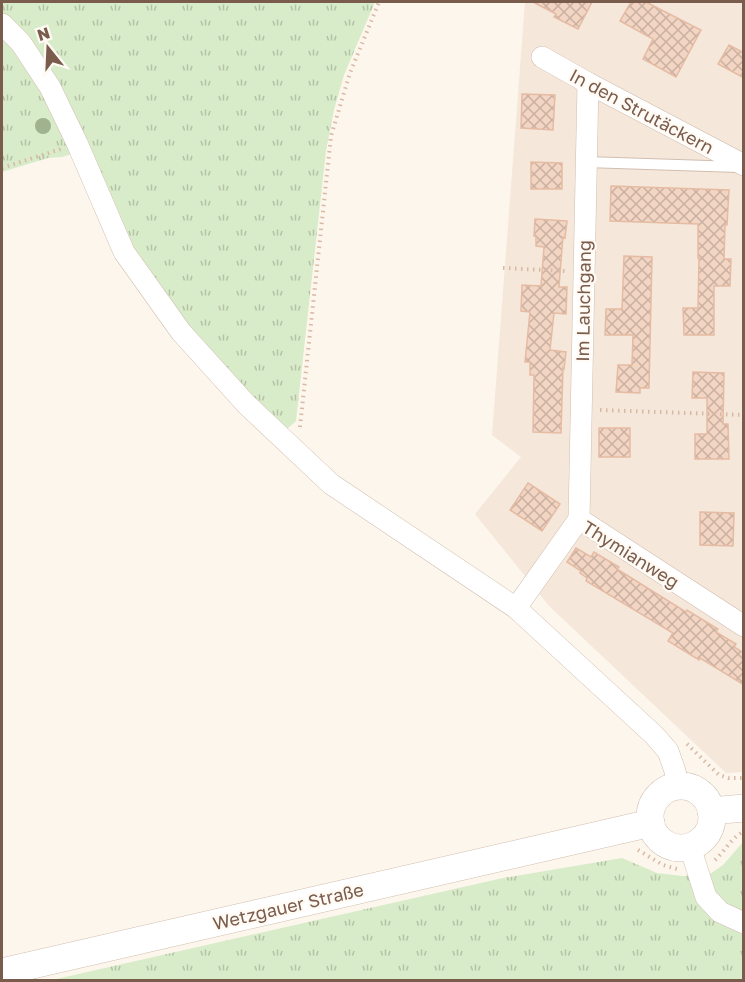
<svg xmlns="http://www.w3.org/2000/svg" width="745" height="982" font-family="'Golos Text',sans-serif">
<defs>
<pattern id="grass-tufts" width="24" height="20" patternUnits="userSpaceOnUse" patternTransform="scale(1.5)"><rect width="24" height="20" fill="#d8ecc9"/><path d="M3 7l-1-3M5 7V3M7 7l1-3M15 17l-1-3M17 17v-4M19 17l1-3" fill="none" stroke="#b4c2a5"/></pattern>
<pattern id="building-cross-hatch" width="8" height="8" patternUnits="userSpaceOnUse" patternTransform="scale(1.5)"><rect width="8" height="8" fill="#f3d5c3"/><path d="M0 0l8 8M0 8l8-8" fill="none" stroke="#cab0a1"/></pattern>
</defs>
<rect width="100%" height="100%" fill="#fdf6ec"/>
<polygon fill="#f5e8da" points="525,2 743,2 743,772 726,773 549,606 475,514 521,457 492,435"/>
<g fill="url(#grass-tufts)">
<polygon points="2,2 375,2 344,75 334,110 326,151 296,421 287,429 217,365 138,259 87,149 62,157 48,158 2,172"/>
<polygon points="743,842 743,980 52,980 503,878 622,858 657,873 683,876 710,874 723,865"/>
</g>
<g fill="url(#building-cross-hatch)" stroke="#e6bba3" stroke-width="1.5">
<polygon points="533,2 592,2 578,29 554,17 556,14"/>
<polygon points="631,2 646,2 701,30 676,77 643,59 653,39 620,21"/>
<polygon points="729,45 744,53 744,78 718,64"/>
<polygon points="522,94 555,95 553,130 521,128"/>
<polygon points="531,162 562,163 562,189 531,189"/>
<polygon points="611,186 729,190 727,225 725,225 724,259 731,259 730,286 714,286 714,335 684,335 683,308 698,308 699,258 698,258 698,224 610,221"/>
<polygon points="535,219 567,221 565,238 563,237 562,248 559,287 567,287 566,314 554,313 550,350 566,352 564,369 563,368 561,433 533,432 534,375 530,375 530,362 525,362 530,312 521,311 522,285 541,286 544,247 536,246 536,236 534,236"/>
<polygon points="624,256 652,257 649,388 640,388 640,393 616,392 618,365 632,365 633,335 605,335 606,309 622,309"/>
<polygon points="693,372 724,373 723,424 728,424 729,459 695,459 695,434 707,434 707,398 692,398"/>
<rect x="599" y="428" width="31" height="29"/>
<polygon points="528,483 560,504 542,531 510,510"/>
<polygon points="700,512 734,513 733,546 700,545"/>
<polygon points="576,548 591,557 594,552 602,557 619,567 617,569 649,589 686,612 687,610 718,629 716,632 736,644 734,647 744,653 744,685 700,658 699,660 668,641 673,633 586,581 587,578 580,573 581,571 567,562"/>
</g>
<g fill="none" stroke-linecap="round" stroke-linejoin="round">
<defs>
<polyline id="service" points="586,162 738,167"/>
<g id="minor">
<polyline points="2,24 21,43 50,87 77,143 124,252 181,332 246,404 331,484 516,608 654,735 668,751 674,768 679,786"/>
<polyline points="542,57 588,83 744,165"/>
<polyline points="579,519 588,83"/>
<polyline points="579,519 744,626"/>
<polyline points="516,608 579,519"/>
<polyline points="690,847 706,897 720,912 744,923"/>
</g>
<g id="tertiary">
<circle cx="681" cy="817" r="31"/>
<polyline points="711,811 744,808"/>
<polyline points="2,972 651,823"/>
</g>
</defs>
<use href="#service" stroke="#d1beb0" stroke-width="12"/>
<use href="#minor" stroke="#d1beb0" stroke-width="22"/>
<use href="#tertiary" stroke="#d1beb0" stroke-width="28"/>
<g stroke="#d9b8a5" stroke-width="4" stroke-dasharray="1.5 4.5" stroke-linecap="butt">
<polyline points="2,168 61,149"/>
<polyline points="503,268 565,271"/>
<polyline points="600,410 744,415"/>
<polyline points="300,427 331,136 350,73 379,2"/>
<polyline points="687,744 719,775 729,778 744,778"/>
<polyline points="638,850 663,865 677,869"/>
<path d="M715,860c10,-9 16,-22 28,-28"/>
</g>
<use href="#service" stroke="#fff" stroke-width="10"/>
<use href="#minor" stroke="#fff" stroke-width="21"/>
<use href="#tertiary" stroke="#fff" stroke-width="27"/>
</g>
<circle fill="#a0b28e" cx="43" cy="126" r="8"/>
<g text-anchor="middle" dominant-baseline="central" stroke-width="4.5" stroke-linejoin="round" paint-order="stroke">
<g font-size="18" fill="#7a5c4d" stroke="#fffaf3">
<text transform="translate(642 111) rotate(28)">In den Strutäckern</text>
<text transform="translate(583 301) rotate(-89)">Im Lauchgang</text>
<text transform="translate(631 554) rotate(32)">Thymianweg</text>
<text transform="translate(288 906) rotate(-13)">Wetzgauer Straße</text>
</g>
</g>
<rect width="745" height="982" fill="none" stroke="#7a5c4d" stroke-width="6"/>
<g transform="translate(48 48) rotate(342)" stroke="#fffaf3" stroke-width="4.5" paint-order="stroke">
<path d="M0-4.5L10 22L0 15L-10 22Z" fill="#7a5c4d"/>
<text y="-9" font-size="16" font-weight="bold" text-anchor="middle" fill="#7a5c4d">N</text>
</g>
</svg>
